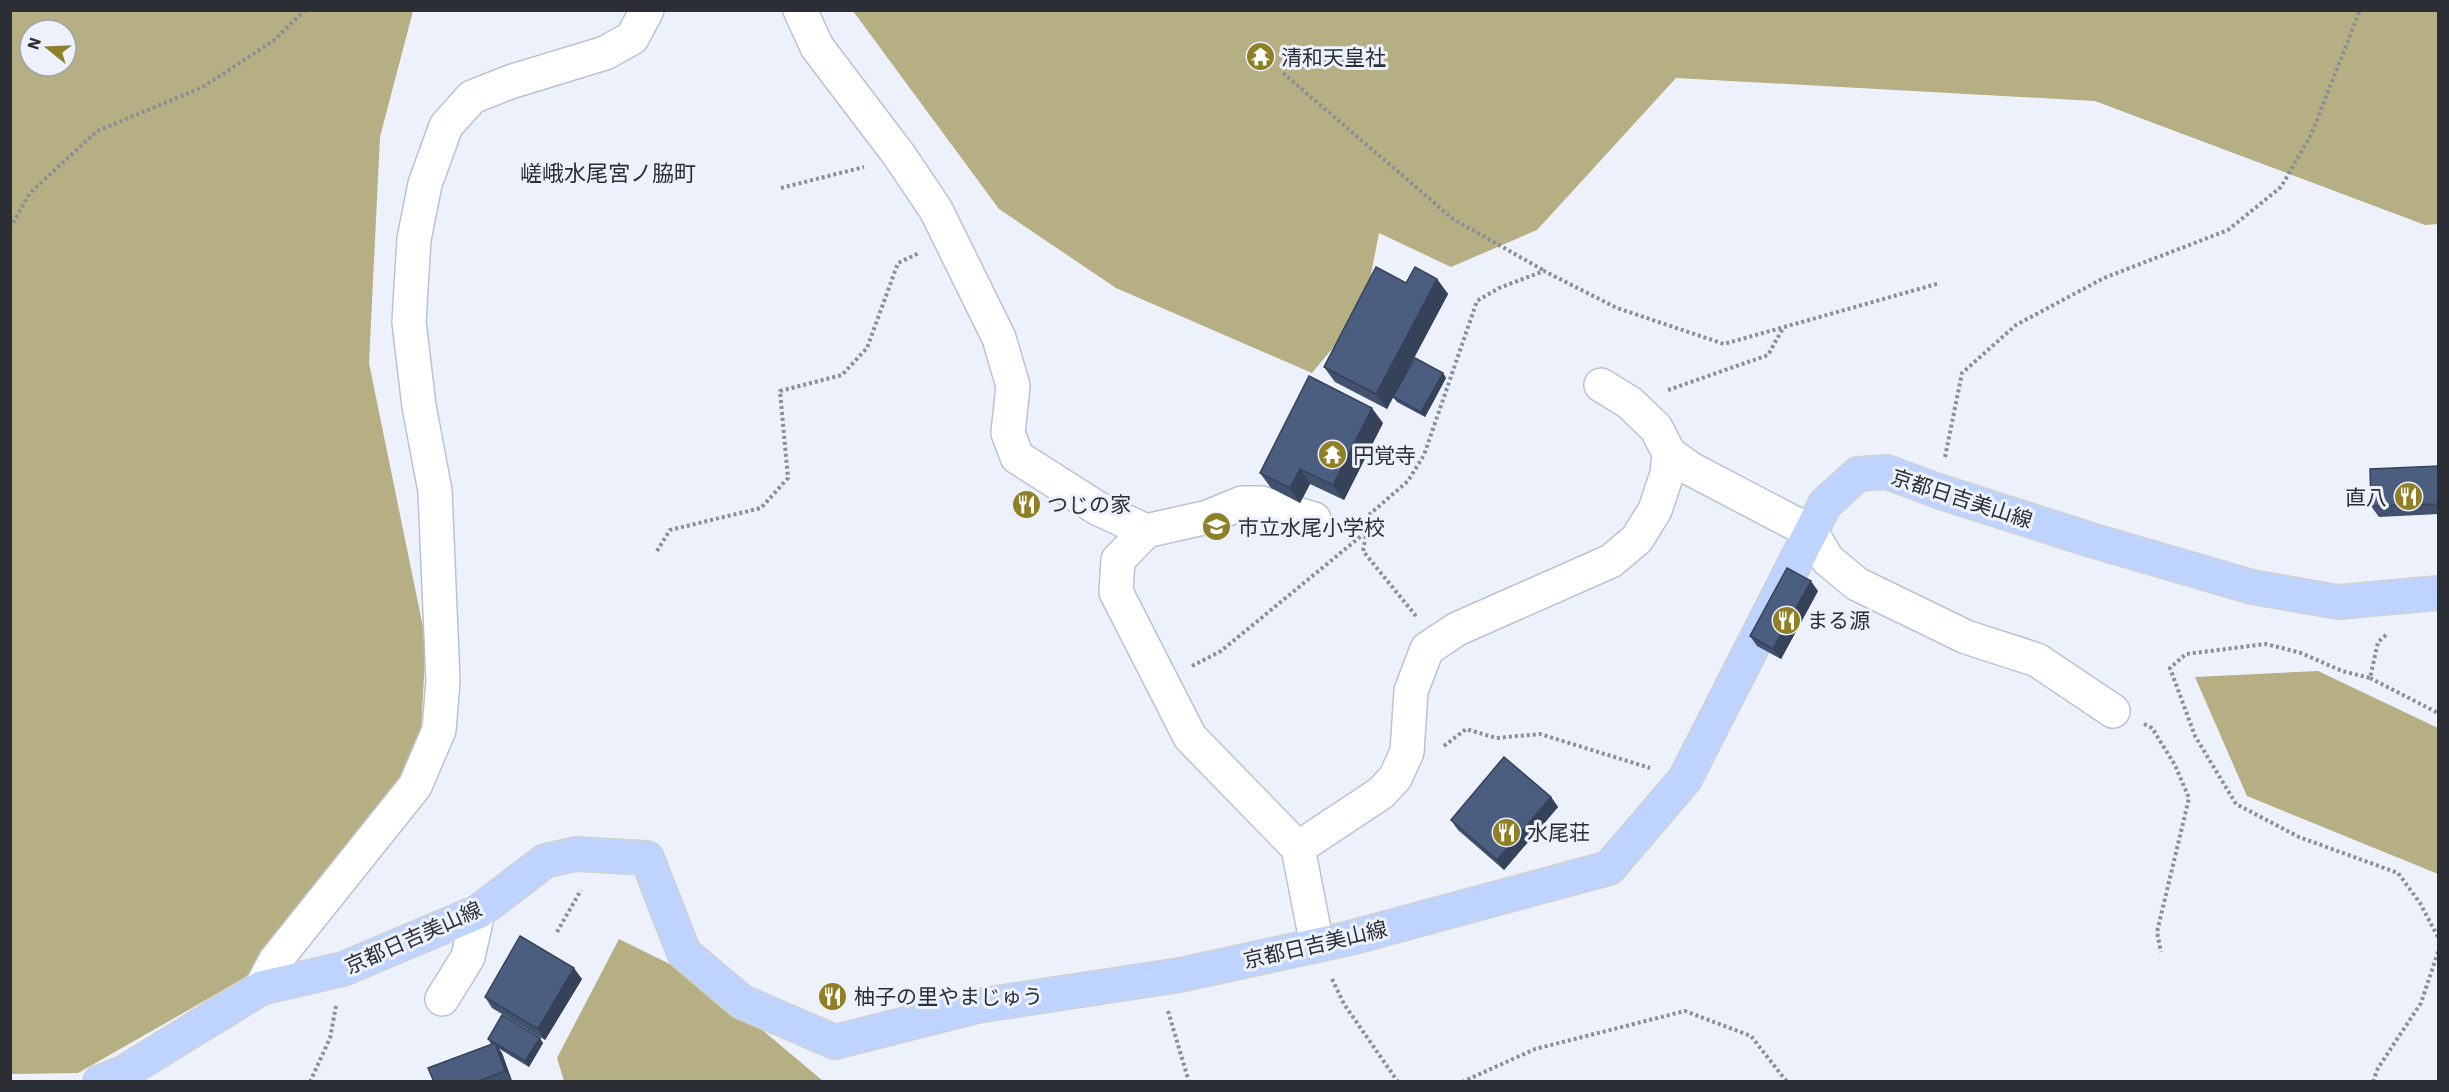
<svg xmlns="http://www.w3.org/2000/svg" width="2449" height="1092" font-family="'IBM Plex Sans','Noto Sans JP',sans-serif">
<rect width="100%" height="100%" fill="#ecf1fc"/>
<g fill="#b6af83" fill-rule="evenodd">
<path d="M10,11h403l-33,126 -11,226 57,279 -6,106 -44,74 -121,150 -177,101 -67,1zM30,30h36v36h-36z"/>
<polygon points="853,11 2438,11 2438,224 2425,225 2095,101 1676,78 1537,230 1451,267 1379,233 1364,310 1312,373 1116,288 999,209"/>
<polygon points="2318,671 2438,728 2438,874 2247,796 2195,677"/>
<polygon points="619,939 704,981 823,1081 564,1081 557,1058"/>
</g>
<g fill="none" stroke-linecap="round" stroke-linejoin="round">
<defs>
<g id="minor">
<polyline points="800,10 817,47 899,155 936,210 999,338 1013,386 1008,433 1017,457 1097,508 1146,531 1118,560 1116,592 1190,737 1298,848 1317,945"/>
<polyline points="1669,453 1691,469 1811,532 1828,560 1857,584 1966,637 2037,660 2113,711"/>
<polyline points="1146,531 1208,517 1242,503 1261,503 1314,519"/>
<polyline points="1298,848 1381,793 1395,778 1407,752 1411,691 1427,649 1457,629 1611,561 1637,539 1655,510 1667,474 1669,453 1656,428 1630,403 1601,385"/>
<polyline points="261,988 275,961 415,786 439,730 443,681 435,491 419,406 409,322 414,239 425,184 446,126 472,97 510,82 605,53 632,38 647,10"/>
<polyline points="442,999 468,957 478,912"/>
</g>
<polyline id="major" points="100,1082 123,1073 261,988 343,969 478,912 545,861 576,854 647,858 684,953 742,1002 835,1042 977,1006 1180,975 1350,938 1609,868 1685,779 1825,504 1858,474 1887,472 1938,491 2091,540 2252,587 2338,602 2438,593"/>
</defs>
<use href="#minor" stroke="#bac3d3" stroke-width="36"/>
<use href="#major" stroke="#d0d1d3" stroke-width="36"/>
<g stroke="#8a8f97" stroke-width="4" stroke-dasharray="3 3" stroke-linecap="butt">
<polyline points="1283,73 1453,219 1543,270"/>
<polyline points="781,188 864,167"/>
<polyline points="10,228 30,193 97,131 203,87 273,41 305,10"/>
<polyline points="1668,390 1768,355 1783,328"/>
<polyline points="1945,457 1962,373 2016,325 2104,278 2228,230 2281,187 2311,135 2360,10"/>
<polyline points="1347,527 1366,531"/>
<polyline points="657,551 670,530 761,508 788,478 780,391 842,375 867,348 898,263 919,253"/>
<polyline points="1416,616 1363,551 1370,514 1408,481 1424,455 1477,301 1499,288 1544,271 1617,308 1724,344 1940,283"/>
<polyline points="2386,635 2378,642 2370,678 2342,671 2301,653 2266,644 2186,654 2170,668 2195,736 2236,804 2299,837 2398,873 2420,903 2438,937"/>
<polyline points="1192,666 1221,651 1366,532"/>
<polyline points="2370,678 2438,713"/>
<polyline points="2144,724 2152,728 2175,765 2189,798 2157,932 2161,952"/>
<polyline points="1444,746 1466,729 1496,738 1540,734 1650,768"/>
<polyline points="557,932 581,890"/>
<polyline points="1332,979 1344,1004 1398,1082"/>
<polyline points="1168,1011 1189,1082"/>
<polyline points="310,1082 330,1038 336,1006"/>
<polyline points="1462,1082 1535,1049 1685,1011 1751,1036 1787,1082"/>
<polyline points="2373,1082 2378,1068 2421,1003 2438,952"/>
</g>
<use href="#minor" stroke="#fff" stroke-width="33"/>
<use href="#major" stroke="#bed3fe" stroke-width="33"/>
</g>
<g fill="#41516e">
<polygon points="1437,279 1448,294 1399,386 1443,373 1446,378 1425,417 1397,402 1393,397 1387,409 1335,382 1324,367 1406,283"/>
<polygon points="1383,423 1344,500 1310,484 1300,503 1271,488 1260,473"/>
<polygon points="2439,466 2439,514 2379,517 2371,506"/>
<polygon points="1818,591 1781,659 1757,646 1750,636"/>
<polygon points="1551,797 1558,807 1504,870 1458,830 1451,820"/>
<polygon points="582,979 545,1040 492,1008 485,997"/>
<polygon points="488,1039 543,1043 529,1067 498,1048 502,1053 512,1081 434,1082 491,1044"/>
</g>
<g fill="#35425a">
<polygon points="1437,279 1448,294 1387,409 1376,394"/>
<polygon points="1443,373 1446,378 1425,417 1421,412"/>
<polygon points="1372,408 1383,423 1344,500 1333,485"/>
<polygon points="1300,469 1310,484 1300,503 1290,488"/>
<polygon points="1811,581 1818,591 1781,659 1773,649"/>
<polygon points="1551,797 1558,807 1504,870 1497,860"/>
<polygon points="574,968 582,979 545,1040 538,1029"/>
<polygon points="540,1038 543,1043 529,1067 525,1061"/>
<polygon points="495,1043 502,1053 512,1081 505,1071"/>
</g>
<g fill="#4c5e80" stroke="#35425a" stroke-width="1.5">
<polygon points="1376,267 1406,283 1415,267 1437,279 1376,394 1324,367"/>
<polygon points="1415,358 1443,373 1421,412 1393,397"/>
<polygon points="1309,376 1372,408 1333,485 1300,469 1290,488 1260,473"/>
<polygon points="2439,466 2439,504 2371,506 2370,469"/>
<polygon points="1787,568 1811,581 1773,649 1750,636"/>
<polygon points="1504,757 1551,797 1497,860 1451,820"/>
<polygon points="520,936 574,968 538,1029 485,997"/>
<polygon points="502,1015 540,1038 525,1061 488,1039"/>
<polygon points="495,1043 505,1071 476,1082 434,1082 428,1068"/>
</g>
<defs>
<symbol id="temple-disc" viewBox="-11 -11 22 22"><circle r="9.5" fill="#8f8027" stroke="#ecf1fc"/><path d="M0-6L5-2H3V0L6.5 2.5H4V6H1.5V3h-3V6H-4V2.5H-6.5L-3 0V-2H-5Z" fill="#fff"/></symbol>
<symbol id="restaurant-disc" viewBox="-11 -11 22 22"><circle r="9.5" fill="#8f8027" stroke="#ecf1fc"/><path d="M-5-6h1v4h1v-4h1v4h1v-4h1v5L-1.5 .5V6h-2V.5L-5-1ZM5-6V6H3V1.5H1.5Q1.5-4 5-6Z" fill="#fff"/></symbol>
<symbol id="school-disc" viewBox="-11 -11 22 22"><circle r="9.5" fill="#8f8027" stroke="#ecf1fc"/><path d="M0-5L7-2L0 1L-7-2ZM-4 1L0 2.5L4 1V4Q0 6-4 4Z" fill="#fff"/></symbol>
</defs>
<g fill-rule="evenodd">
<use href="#temple-disc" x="1244" y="40" width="33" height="33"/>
<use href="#temple-disc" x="1316" y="438" width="33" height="33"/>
<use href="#restaurant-disc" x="2392" y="480" width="33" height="33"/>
<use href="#restaurant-disc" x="1010" y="488" width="33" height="33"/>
<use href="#school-disc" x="1200" y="510" width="33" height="33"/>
<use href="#restaurant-disc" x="1770" y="604" width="33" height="33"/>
<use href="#restaurant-disc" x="1490" y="816" width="33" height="33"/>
<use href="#restaurant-disc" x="816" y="980" width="33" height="33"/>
</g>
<g text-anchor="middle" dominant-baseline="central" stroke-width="6" stroke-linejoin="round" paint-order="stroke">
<g font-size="21" fill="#2b2f35" stroke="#ecf1fc" text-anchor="start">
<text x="1281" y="57">清和天皇社</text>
<text x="1353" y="455">円覚寺</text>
<text x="2387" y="497" text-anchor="end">直八</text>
<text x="1047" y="504">つじの家</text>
<text x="1238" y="527">市立水尾小学校</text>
<text x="1807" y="620">まる源</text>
<text x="1527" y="832">水尾荘</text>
<text x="854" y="996">柚子の里やまじゅう</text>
</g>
<g font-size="21" fill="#2b2f35" stroke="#ecf1fc">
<text transform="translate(1962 498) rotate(18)">京都日吉美山線</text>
<text transform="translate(413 937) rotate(-24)">京都日吉美山線</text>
<text transform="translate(1315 944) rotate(-13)">京都日吉美山線</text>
</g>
<g font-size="22" fill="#2b2f35" stroke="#ecf1fc">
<text x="608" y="172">嵯峨水尾宮ノ脇町</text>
</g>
</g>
<rect width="2449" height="1092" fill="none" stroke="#2b2f35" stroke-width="24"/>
<g transform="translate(48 48) rotate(288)"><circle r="28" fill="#ecf1fc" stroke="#9fa3ac" stroke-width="1.5"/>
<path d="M0-4.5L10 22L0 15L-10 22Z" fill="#8f8027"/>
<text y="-9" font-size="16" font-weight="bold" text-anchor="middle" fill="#2b2f35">N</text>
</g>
</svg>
